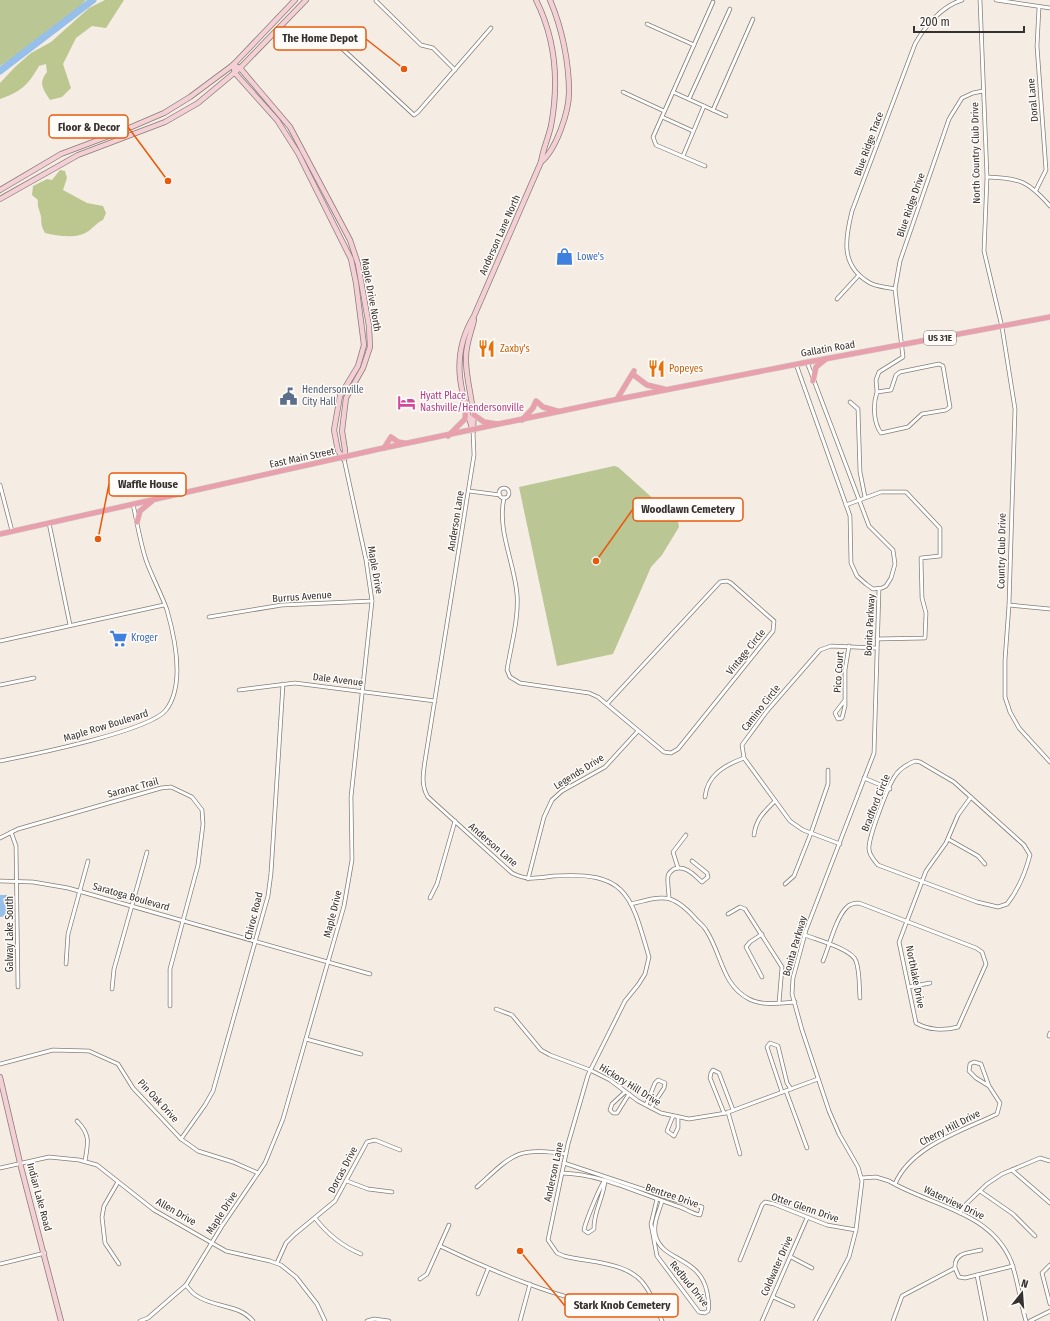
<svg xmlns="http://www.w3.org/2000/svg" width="1050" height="1321" font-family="'Fira Sans Condensed',sans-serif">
<rect width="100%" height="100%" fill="#f5ede4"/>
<g fill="#bbc695">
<polygon points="0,0 86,0 59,30 0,66"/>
<polygon points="614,466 618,467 678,521 679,527 662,555 651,567 613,654 557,666 519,487"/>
</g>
<g fill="#bbc78f">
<path d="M105,0h19l-18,28 -14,-2 -16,12 -13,26 8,24 -9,9 -12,3c-7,-11 -12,-17 -3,-28l-1,-8 -7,2c-11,19 -18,26 -39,33v-16l15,-16 16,-14 20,-11 38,-34z"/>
<path d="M60,170l5,1 2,7 -4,12 24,13 16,3 3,7 -3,7c-6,3 -7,5 -12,9 -12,11 -32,7 -46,4 -6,-11 -2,-11 -5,-20 -1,-5 -3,-7 -2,-13l-6,-5 1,-9 14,-7 5,1z"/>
</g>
<polygon fill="#96c0ea" points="0,895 7,895 8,916 0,917"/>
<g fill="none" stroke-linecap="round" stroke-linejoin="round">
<polyline stroke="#96c0ea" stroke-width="7" points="0,71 93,0"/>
<defs>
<g id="street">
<polyline points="980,0 987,177 984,251 1002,327 1015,409 1009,605 1005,660 1005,697 1010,712 1019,728 1050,762"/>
<polyline points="996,0 1050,8"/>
<polyline points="376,1 421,45 433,48 455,70"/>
<polyline points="647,24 694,45"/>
<polyline points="336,43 414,115 418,112 491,28"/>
<polyline points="623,92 664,111"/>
<polyline points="673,92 726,116"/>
<polyline points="689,99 730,9"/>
<polyline points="713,110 753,19"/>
<polyline points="662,117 693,131"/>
<polyline points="683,156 704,106"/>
<polyline points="705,166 656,145 653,137 713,2"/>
<path d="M987,177c33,1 41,4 63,29"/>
<polyline points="1036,190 1046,170 1037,46 1039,7"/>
<path d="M895,289c-8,-2 -18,-2 -25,-6 -30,-17 -25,-44 -18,-72l63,-167c10,-18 27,-38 47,-44"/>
<polyline points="837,299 859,275"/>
<polyline points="796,364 850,516 851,563 857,576 866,584 873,589 882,588 886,586 891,578 895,564 893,550 869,526 807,362"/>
<path d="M877,392c-4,12 -4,30 4,41l27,-6 14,-13 24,-4 4,-3 -7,-41 -4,-2 -39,8 -4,3 -5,15 -14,2 -1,-12 3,-8 24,-15 -8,-68 5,-28 49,-142 13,-21 11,-5 10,-2"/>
<polyline points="850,402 858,409 860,472 865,497"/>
<path d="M473,431l1,24 -49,306c-2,13 -4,25 3,36l84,76c15,8 26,5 42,3 73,-5 77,19 95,81l-4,17 -7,11 -13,16 -37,74 -20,69 -20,96 9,13 7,3c26,7 66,5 82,31 7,10 11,23 16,34"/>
<polyline points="0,485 12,531"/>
<circle cx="504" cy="493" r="5"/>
<polyline points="469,491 500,495"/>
<path d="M504,498c-7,33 10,63 13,96 2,25 -6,51 -10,76l3,7 10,6 69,10 9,4 66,55 7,1 7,-4 95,-118 1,-10 -43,-38 -4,-2 -7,1 -113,122"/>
<polyline points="846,505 881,492 906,492 940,528 940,556 921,558 922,598 926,613 925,638 877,639"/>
<polyline points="49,523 70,625"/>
<polyline points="1009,605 1050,609"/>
<polyline points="209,617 282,605 372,601"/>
<polyline points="0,641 164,605"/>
<polyline points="0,685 34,678"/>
<polyline points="239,690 295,683 435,701"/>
<polyline points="845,700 835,713 838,719 842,718 845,706 845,670 849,646"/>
<path d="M0,761c31,-6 150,-30 166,-51 19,-25 9,-72 1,-100 -6,-17 -15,-33 -21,-50 -6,-18 -9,-38 -13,-56"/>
<path d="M915,761l5,1 34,20 70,63 6,10c-5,19 -11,34 -23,49l-9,3 -21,-5 -99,-37c-4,-5 -9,-10 -9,-16 -1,-11 19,-63 26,-73 4,-7 13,-12 20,-15z"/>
<polyline points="864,778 890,789"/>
<path d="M705,797c2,-22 20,-32 39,-39"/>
<polyline points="11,832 16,846 18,987"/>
<path d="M754,835c2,-16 10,-23 21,-34"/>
<polyline points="0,838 18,829 161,788 171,787 192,797 202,810 203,824 198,865 170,969 170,1006"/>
<polyline points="948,839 978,856 985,864"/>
<polyline points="840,844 803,830 790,821 744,758 742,745 767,711 820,650 831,646 876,648"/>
<polyline points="678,868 673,852 686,835"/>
<polyline points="528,879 544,817 552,800 562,791 605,767 638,731"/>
<polyline points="0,881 33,882 68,888 370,974"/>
<polyline points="785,884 794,876 811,833 828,784 828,770"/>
<polyline points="430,898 437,884 455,821"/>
<path d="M669,898c0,-7 -2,-15 -1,-22 1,-4 3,-5 6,-7 12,-4 20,6 28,13l6,-5 -1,-4 -15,-12"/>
<path d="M631,904c31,-8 40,-12 63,13 4,5 9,8 12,13 16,24 15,54 43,69 13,7 32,4 46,3"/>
<polyline points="728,914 740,907 745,909 782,967 779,1003"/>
<polyline points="762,934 750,942 746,947 762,977"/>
<path d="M805,935c12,5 47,14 51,26 4,11 3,26 4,37"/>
<path d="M823,961c6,-14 13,-44 24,-54 4,-4 8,-4 12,-4l117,45 6,4 4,12 -28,63c-14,4 -30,3 -42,-4l-17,-81 27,-71 20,-28 12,-28 13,-18"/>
<polyline points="66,964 68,934 88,861"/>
<polyline points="909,987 930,983"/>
<polyline points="112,989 114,969 147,852"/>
<polyline points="496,1009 512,1015 541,1050 550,1055 590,1070 610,1080 638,1101 661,1113 689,1119 726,1113 818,1079"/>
<polyline points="1049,1036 1050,1033"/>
<polyline points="306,1039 361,1054"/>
<polyline points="0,1064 53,1050 89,1051 118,1064 133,1088 181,1139 198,1151 233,1162 258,1173"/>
<polyline points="786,1091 807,1148"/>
<polyline points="625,1092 612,1104 610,1110 613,1113 617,1113 629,1094"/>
<polyline points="782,1092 767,1047 770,1043 778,1046 787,1083 791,1089"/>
<polyline points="646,1105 655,1083 658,1080 665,1083 664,1088 651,1108"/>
<polyline points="728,1112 740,1154"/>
<polyline points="724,1113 710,1078 711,1073 713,1070 719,1073 733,1110"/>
<polyline points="673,1116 667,1131 674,1136 678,1128 678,1117"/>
<path d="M77,1121c14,14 11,22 8,40"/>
<polyline points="181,1139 205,1105 213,1091 268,896 271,873 283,684"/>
<polyline points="0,1168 49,1157 79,1160 97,1165 154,1210 226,1251 270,1261 281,1265 296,1277 317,1304 325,1321"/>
<polyline points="1012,1170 1050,1203"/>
<path d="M562,1173c40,1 78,21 115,33 8,2 15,8 23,9l2,-8 -27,-7 -111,-37"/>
<path d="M861,1178l15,-1 13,4c42,25 101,30 122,80 7,19 9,41 15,60"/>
<path d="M605,1180c-1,17 -12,32 -11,49l-6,4 -4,-3c1,-7 16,-44 21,-50z"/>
<polyline points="347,1181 368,1189 392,1192"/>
<polyline points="118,1182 104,1206 102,1217 105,1243 119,1264"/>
<path d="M895,1184c16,-38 67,-53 102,-70l3,-11 -11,-17 -8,-22 -7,-2 -4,2 -1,7 7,7 13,8"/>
<path d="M477,1187c35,-32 40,-41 89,-33"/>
<polyline points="980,1191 1013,1214 1035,1236"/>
<path d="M657,1199l-6,25 6,32 42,56 6,1 3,-2c2,-6 0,-12 -1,-19 -7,-35 -44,-31 -51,-55 -4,-12 3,-25 6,-36"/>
<polyline points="960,1213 963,1207 987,1184 1002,1174 1040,1158 1050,1161"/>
<path d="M315,1218c13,17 27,28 46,36"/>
<path d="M440,1246c31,15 143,66 173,56"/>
<polyline points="791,1257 812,1268"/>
<polyline points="740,1260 762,1205 765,1202 774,1204 827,1225 856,1230"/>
<polyline points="277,1263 286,1243 295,1234 335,1201 367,1142 375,1140 400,1150"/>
<polyline points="0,1264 45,1253"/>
<polyline points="1050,1265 1042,1273 1050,1304"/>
<polyline points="955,1268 959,1277 965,1278 1013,1266"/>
<polyline points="977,1275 986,1321"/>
<polyline points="420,1279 427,1274 449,1225"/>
<path d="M186,1285c3,4 7,9 11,11 18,12 42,8 56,25"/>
<polyline points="478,1294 488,1269"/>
<polyline points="773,1297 793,1306"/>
<polyline points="140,1321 148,1318 186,1285 222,1226 265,1163 283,1119 344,906 352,860 351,797 372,601 366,560 344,459"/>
<polyline points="367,1321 374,1319 389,1321"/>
<polyline points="520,1321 530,1284"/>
<polyline points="762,1321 807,1218"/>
<polyline points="815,1321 849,1257 856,1230 862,1181 858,1167 839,1134 829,1111 802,1030 792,994 793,978 806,930 874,753 879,589"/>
<path d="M893,1321l9,-25 53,-28c-1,-16 14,-15 26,-18"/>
<polyline points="1030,1321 1050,1311"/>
</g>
<g id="secondary">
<polyline points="233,65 240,68 290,127 350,240 358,264 369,326 370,347 363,368 346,398 342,431 345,450 344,459"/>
<polyline points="233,65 235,73 277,120 298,153 351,259 356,283 364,345 358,366 340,396 334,430 338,451 344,459"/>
<path d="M541,162c15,-12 28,-50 28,-70 0,-30 -7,-64 -19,-92"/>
<polyline points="0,190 61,154 122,131 164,113 190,97 233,65 295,0"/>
<polyline points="0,199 78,155 165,122 198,103 240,68 306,0"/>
<path d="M473,429c3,-24 -8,-47 -7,-72 0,-13 5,-24 8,-37"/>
<path d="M473,431c-13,-41 -23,-76 1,-115l67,-154c2,-13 7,-23 10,-36 8,-43 5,-86 -15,-126"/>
<polyline points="0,1077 21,1167 61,1321"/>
</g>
<g id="primary">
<polyline points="635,376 647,385 664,389"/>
<polyline points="813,381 816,367 826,359"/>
<polyline points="617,399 634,371"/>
<polyline points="474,415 484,422 497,424"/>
<polyline points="522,420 533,408 536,401 543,407 557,411"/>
<polyline points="448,436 465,419 466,407"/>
<polyline points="384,448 391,437 398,442 404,443"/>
<polyline points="137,522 140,511 152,501"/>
<polyline points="0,534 379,449 609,401 803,363 1050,317"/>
</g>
</defs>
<use href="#street" stroke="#857e76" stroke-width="4.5"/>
<use href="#secondary" stroke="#857e76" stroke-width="6"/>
<use href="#primary" stroke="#cececd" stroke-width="6"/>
<use href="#street" stroke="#fff" stroke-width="3"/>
<use href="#secondary" stroke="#f4cfd6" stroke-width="4.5"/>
<use href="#primary" stroke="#e8a0ad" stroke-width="5"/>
</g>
<defs>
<symbol id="shop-bare" viewBox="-9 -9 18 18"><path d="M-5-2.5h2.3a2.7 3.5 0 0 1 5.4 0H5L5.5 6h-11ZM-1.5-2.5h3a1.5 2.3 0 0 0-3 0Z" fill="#3f7fe0" stroke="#fefbf8" stroke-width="2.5" paint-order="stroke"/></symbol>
<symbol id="restaurant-bare" viewBox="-9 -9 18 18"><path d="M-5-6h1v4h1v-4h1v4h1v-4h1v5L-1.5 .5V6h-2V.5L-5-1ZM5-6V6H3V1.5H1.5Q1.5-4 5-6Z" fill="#e8710a" stroke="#fefbf8" stroke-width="2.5" paint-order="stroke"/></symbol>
<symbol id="civic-bare" viewBox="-9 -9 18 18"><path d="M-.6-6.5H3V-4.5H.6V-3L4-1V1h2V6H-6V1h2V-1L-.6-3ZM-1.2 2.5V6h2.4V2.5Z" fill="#5c6f8a" stroke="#fefbf8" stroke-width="2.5" paint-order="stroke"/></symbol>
<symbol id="hotel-bare" viewBox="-9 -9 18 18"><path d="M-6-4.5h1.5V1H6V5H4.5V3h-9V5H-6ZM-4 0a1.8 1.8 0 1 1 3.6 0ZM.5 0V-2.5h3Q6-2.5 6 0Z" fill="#d1479c" stroke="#fefbf8" stroke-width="2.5" paint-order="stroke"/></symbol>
<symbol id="supermarket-bare" viewBox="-9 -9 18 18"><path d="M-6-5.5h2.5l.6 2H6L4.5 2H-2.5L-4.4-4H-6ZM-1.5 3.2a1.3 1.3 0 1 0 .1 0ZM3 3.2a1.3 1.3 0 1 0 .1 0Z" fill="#3f7fe0" stroke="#fefbf8" stroke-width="2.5" paint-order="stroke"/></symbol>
</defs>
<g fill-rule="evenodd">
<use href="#shop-bare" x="552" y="244" width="25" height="25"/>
<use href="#restaurant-bare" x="474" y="336" width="25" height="25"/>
<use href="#restaurant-bare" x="644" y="356" width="25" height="25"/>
<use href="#civic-bare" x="276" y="384" width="25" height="25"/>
<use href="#hotel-bare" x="394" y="390" width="25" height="25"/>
<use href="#supermarket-bare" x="106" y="626" width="25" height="25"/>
</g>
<g text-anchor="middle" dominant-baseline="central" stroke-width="3" stroke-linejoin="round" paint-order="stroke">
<rect fill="#fefbf8" stroke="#716e6b" stroke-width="1" x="924" y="331" width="32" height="14" rx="3"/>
<g font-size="9" font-weight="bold" fill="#34312e">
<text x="940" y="338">US 31E</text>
</g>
<g font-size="10" fill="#34312e" stroke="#fefbf8">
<text transform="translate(1033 100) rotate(-95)">Doral Lane</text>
<text transform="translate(869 144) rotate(-70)">Blue Ridge Trace</text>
<text transform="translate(976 153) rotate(-91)">North Country Club Drive</text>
<text transform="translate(911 205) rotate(-71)">Blue Ridge Drive</text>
<text transform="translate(500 235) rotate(-66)">Anderson Lane North</text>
<text transform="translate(371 295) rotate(80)">Maple Drive North</text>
<text transform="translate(828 349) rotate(-10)">Gallatin Road</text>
<text transform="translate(302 458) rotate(-12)">East Main Street</text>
<text transform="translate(456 521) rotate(-81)">Anderson Lane</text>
<text transform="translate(1002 551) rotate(-89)">Country Club Drive</text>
<text transform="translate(375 570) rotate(80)">Maple Drive</text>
<text transform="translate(302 597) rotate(-4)">Burrus Avenue</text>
<text transform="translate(870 625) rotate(-87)">Bonita Parkway</text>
<text transform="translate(746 652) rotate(-51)">Vintage Circle</text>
<text transform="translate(839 672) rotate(-86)">Pico Court</text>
<text transform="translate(338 680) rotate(7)">Dale Avenue</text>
<text transform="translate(761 708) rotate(-52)">Camino Circle</text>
<text transform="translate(106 726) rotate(-17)">Maple Row Boulevard</text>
<text transform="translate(579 772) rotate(-32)">Legends Drive</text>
<text transform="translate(133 788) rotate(-15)">Saranac Trail</text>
<text transform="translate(876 803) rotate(-68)">Bradford Circle</text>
<text transform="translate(493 845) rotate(41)">Anderson Lane</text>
<text transform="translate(131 897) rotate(16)">Saratoga Boulevard</text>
<text transform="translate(333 914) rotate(-76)">Maple Drive</text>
<text transform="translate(254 916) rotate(-76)">Chiroc Road</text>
<text transform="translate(10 934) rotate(-90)">Galway Lake South</text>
<text transform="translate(795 946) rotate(-74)">Bonita Parkway</text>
<text transform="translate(915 977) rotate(79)">Northlake Drive</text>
<text transform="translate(630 1085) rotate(32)">Hickory Hill Drive</text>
<text transform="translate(158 1101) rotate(47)">Pin Oak Drive</text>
<text transform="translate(950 1128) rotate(-27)">Cherry Hill Drive</text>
<text transform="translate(343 1170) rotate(-62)">Dorcas Drive</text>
<text transform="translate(554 1172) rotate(-78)">Anderson Lane</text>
<text transform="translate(672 1196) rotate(19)">Bentree Drive</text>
<text transform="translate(39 1197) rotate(75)">Indian Lake Road</text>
<text transform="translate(954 1203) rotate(25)">Waterview Drive</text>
<text transform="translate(805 1208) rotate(19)">Otter Glenn Drive</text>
<text transform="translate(176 1212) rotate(30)">Allen Drive</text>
<text transform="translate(222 1213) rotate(-57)">Maple Drive</text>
<text transform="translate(777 1266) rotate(-66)">Coldwater Drive</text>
<text transform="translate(689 1284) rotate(51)">Redbud Drive</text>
</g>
<g font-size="10" fill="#366cbe" stroke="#fefbf8" text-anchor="start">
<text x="577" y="257">Lowe's</text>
<text x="131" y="638">Kroger</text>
</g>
<g font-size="10" fill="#c56008" stroke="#fefbf8" text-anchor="start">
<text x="500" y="349">Zaxby's</text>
<text x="669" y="369">Popeyes</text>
</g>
<g font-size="10" fill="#4e5e75" stroke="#fefbf8" text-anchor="start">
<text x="302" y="390">Hendersonville<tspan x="302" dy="12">City Hall</tspan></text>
</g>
<g font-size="10" fill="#b23c85" stroke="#fefbf8" text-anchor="start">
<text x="420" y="396">Hyatt Place<tspan x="420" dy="12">Nashville/Hendersonville</tspan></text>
</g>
</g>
<path fill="none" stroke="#e8590c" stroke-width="1.5" d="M404 69L366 39M168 181L128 127M98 539L109 484M596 561L633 509M520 1251L565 1306"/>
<g fill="#e8590c" stroke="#fefbf8" stroke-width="1.5">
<circle cx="404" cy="69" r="4"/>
<circle cx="168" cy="181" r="4"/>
<circle cx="98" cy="539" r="4"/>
<circle cx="596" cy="561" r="4"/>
<circle cx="520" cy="1251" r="4"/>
</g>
<g fill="#fefbf8" stroke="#e8590c" stroke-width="1.5">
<rect x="274" y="27" width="92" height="23" rx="4"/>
<rect x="49" y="115" width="79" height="23" rx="4"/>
<rect x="109" y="473" width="77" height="23" rx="4"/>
<rect x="633" y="498" width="110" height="23" rx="4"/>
<rect x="565" y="1294" width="113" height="23" rx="4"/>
</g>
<g font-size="11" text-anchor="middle" font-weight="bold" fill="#34312e">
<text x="320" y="42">The Home Depot</text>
<text x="89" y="131">Floor &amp; Decor</text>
<text x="148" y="488">Waffle House</text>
<text x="688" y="513">Woodlawn Cemetery</text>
<text x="622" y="1309">Stark Knob Cemetery</text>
</g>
<g transform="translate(1022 1293) rotate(17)" stroke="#fefbf8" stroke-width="3" paint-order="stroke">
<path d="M0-3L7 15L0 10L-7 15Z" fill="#34312e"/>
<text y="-6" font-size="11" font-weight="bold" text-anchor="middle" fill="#34312e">N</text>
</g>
<path d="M914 26v6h110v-6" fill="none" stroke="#34312e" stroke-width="2"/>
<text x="920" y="26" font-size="12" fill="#34312e" stroke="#fefbf8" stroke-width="3" paint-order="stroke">200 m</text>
</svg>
